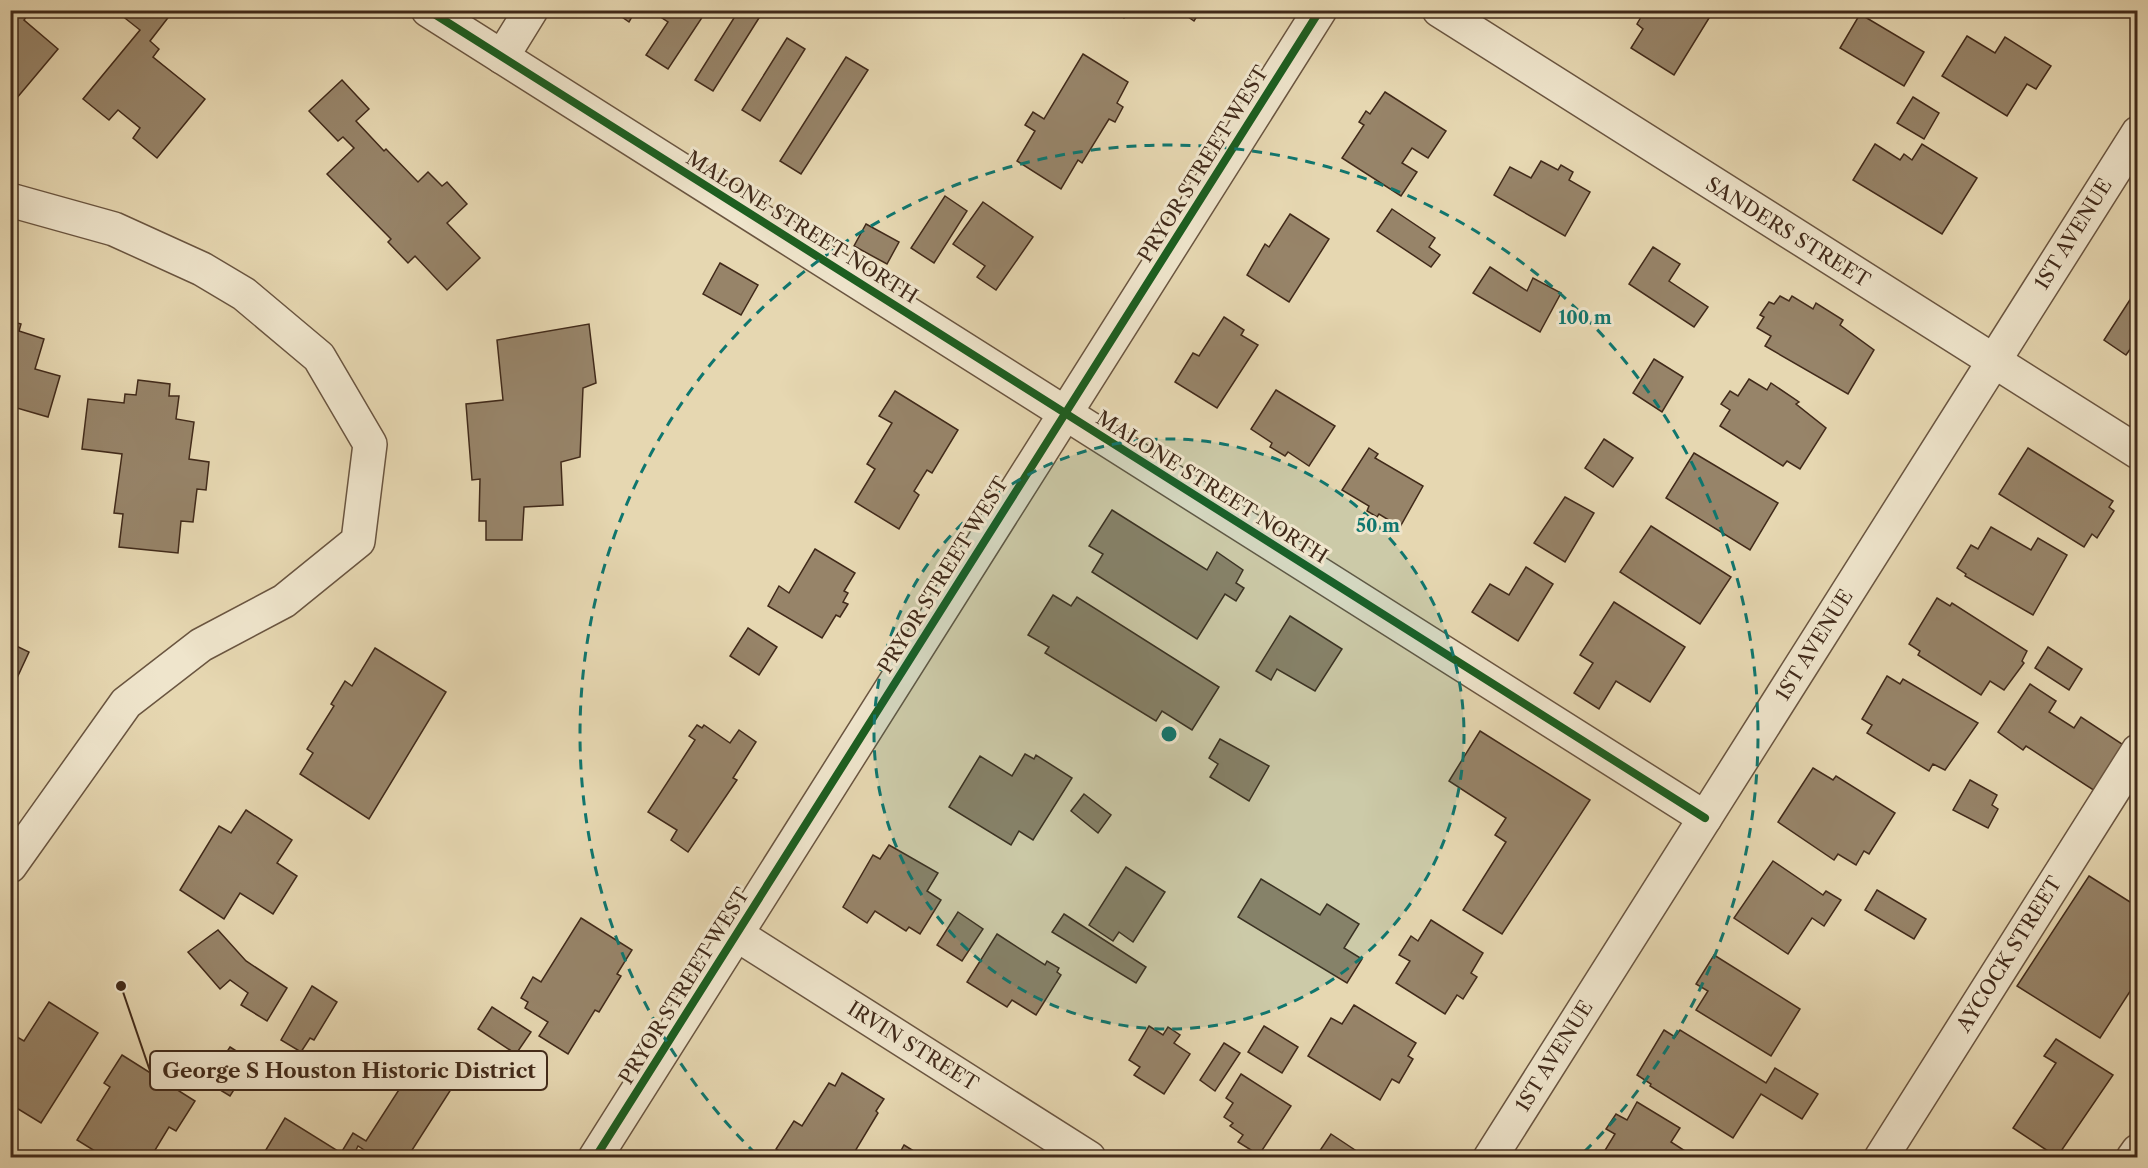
<svg xmlns="http://www.w3.org/2000/svg" width="2148" height="1168" font-family="'Libre Caslon Text',serif">
<rect width="100%" height="100%" fill="#e6d7b1"/>
<filter id="stains"><feTurbulence type="fractalNoise" baseFrequency=".00333" numOctaves="4"/><feColorMatrix values="0 0 0 0 .2 0 0 0 0 .09 0 0 0 0 .02 0 0 0 .5 -.17"/></filter>
<radialGradient id="worn" r=".72"><stop offset=".6" stop-color="#630" stop-opacity="0"/><stop offset="1" stop-color="#630" stop-opacity=".3"/></radialGradient>
<g fill="#978469" stroke="#412a1a" stroke-width="1.5">
<polygon points="10,10 31,10 24,20 58,49 16,99 10,95"/>
<polygon points="125,10 174,10 150,41 159,49 153,57 205,99 157,158 133,138 140,128 118,110 109,120 83,99 140,30 121,15"/>
<polygon points="612,10 636,10 629,22"/>
<polygon points="659,10 707,10 668,69 646,55 668,22 656,14"/>
<polygon points="739,10 764,10 713,91 695,80"/>
<polygon points="1113,10 1129,10 1124,18"/>
<polygon points="1178,10 1201,10 1194,21"/>
<polygon points="1645,10 1714,10 1674,75 1631,48 1643,29 1637,24"/>
<polygon points="1860,14 1924,52 1904,86 1840,48"/>
<polygon points="1967,36 1995,53 2005,37 2051,66 2036,89 2027,84 2007,116 1942,76"/>
<polygon points="787,38 805,49 760,121 742,110"/>
<polygon points="1083,54 1128,82 1117,103 1123,107 1115,122 1109,119 1082,163 1078,160 1061,189 1017,161 1035,131 1025,125 1033,112 1044,119"/>
<polygon points="846,57 868,70 801,174 780,161"/>
<polygon points="342,80 369,109 356,121 384,151 386,149 418,182 428,172 442,186 447,182 467,204 447,223 480,258 447,290 415,256 408,263 388,242 391,239 327,174 354,148 343,137 338,141 309,111"/>
<polygon points="1385,92 1446,131 1428,158 1412,148 1402,163 1417,172 1401,196 1342,158 1364,125 1359,122 1366,111 1370,114"/>
<polygon points="1913,97 1939,113 1924,139 1897,123"/>
<polygon points="1875,144 1900,160 1904,154 1912,160 1922,144 1977,178 1942,234 1853,180"/>
<polygon points="1541,161 1558,170 1561,165 1573,172 1569,180 1590,192 1565,236 1494,195 1510,167 1531,178"/>
<polygon points="945,196 967,211 934,263 911,248"/>
<polygon points="983,202 1033,237 996,290 977,277 985,266 953,244"/>
<polygon points="1392,209 1435,238 1429,247 1440,255 1431,267 1377,231"/>
<polygon points="1290,214 1329,239 1289,302 1247,275 1265,244 1269,247"/>
<polygon points="866,224 899,242 887,264 854,246"/>
<polygon points="1653,247 1680,264 1669,281 1708,307 1694,327 1629,284"/>
<polygon points="720,263 758,285 741,315 703,294"/>
<polygon points="1490,267 1527,291 1533,278 1561,293 1540,332 1473,293"/>
<polygon points="2135,292 2138,293 2138,352 2131,348 2126,355 2104,340"/>
<polygon points="1780,296 1789,301 1792,296 1813,309 1816,303 1843,320 1840,325 1874,350 1848,394 1765,346 1771,336 1757,328 1764,317 1760,315 1769,302 1774,304"/>
<polygon points="1224,317 1244,330 1241,335 1258,345 1217,408 1175,382 1193,353 1199,356"/>
<polygon points="10,321 21,324 19,331 44,339 35,369 60,376 48,417 10,406"/>
<polygon points="589,324 596,383 583,388 580,457 561,462 563,505 524,507 522,540 486,540 486,521 479,521 480,479 472,480 466,404 503,400 497,340"/>
<polygon points="1654,359 1683,377 1662,412 1633,393"/>
<polygon points="1749,379 1767,390 1771,383 1799,402 1796,404 1826,428 1800,469 1787,461 1783,466 1720,426 1730,410 1721,404 1730,391 1738,396"/>
<polygon points="138,380 170,384 169,396 179,396 176,419 194,422 189,459 209,462 206,490 197,489 193,522 181,521 178,553 119,547 123,514 114,513 122,454 82,449 88,399 124,403 125,394 136,395"/>
<polygon points="1276,390 1335,426 1309,466 1288,452 1285,456 1270,447 1272,443 1251,429"/>
<polygon points="895,391 958,430 932,473 927,470 914,491 919,495 899,529 855,502 875,469 867,464 892,423 879,416"/>
<polygon points="1604,439 1633,458 1613,487 1585,468"/>
<polygon points="1369,448 1378,454 1375,458 1423,486 1400,527 1379,514 1377,517 1367,511 1369,506 1342,490"/>
<polygon points="2028,448 2113,501 2109,507 2114,511 2097,538 2092,534 2084,547 1999,494"/>
<polygon points="1694,453 1778,503 1750,550 1666,498"/>
<polygon points="1565,497 1594,513 1565,562 1534,543"/>
<polygon points="1112,510 1207,570 1217,552 1243,570 1236,583 1244,588 1236,601 1225,594 1197,639 1092,572 1103,554 1089,546"/>
<polygon points="1651,526 1731,577 1700,624 1620,572"/>
<polygon points="1991,527 2031,550 2038,538 2067,555 2033,615 1965,576 1966,574 1957,568 1971,545 1978,549"/>
<polygon points="815,549 855,573 844,591 848,593 843,602 848,604 840,617 836,615 822,638 768,606 779,586 789,593"/>
<polygon points="1526,567 1553,584 1518,641 1472,612 1490,584 1509,595"/>
<polygon points="1053,595 1071,606 1077,597 1219,687 1192,730 1162,711 1156,721 1045,653 1049,647 1028,635"/>
<polygon points="1937,598 1950,606 1952,603 2027,651 2022,661 2024,663 2004,690 1990,681 1981,695 1918,655 1920,651 1909,644"/>
<polygon points="1614,602 1685,647 1650,702 1616,681 1599,709 1574,693 1593,663 1580,655"/>
<polygon points="1290,616 1342,649 1315,691 1277,669 1271,680 1256,671"/>
<polygon points="748,628 777,647 759,675 730,656"/>
<polygon points="10,643 29,652 10,693"/>
<polygon points="2048,647 2082,669 2069,690 2035,668"/>
<polygon points="375,648 446,692 369,819 300,774 313,753 307,749 334,706 331,704 345,681 352,686"/>
<polygon points="1887,676 1900,684 1903,679 1978,723 1945,770 1933,764 1929,771 1867,733 1872,725 1862,719"/>
<polygon points="2030,684 2056,701 2049,712 2074,728 2081,717 2125,746 2098,793 2026,746 2023,750 1998,732"/>
<polygon points="697,725 702,728 704,725 730,743 739,730 756,742 733,778 737,780 688,852 671,840 677,830 648,812 695,740 689,736"/>
<polygon points="1480,731 1590,800 1502,934 1463,910 1506,842 1495,835 1506,818 1449,781"/>
<polygon points="1220,739 1269,766 1249,801 1210,777 1218,764 1209,758"/>
<polygon points="1025,754 1034,759 1036,755 1072,778 1033,840 1019,831 1011,845 949,807 980,756 1012,776"/>
<polygon points="1813,768 1833,780 1836,776 1895,813 1869,854 1864,851 1856,865 1838,854 1834,860 1778,822"/>
<polygon points="1970,780 1997,795 1992,805 1998,809 1988,828 1953,810"/>
<polygon points="1084,794 1111,815 1098,833 1071,811"/>
<polygon points="246,810 292,840 277,863 297,876 273,914 240,893 224,919 180,890 219,826 231,833"/>
<polygon points="889,845 938,873 927,891 941,900 920,934 909,927 906,931 875,911 867,923 843,907 873,855 880,859"/>
<polygon points="1773,861 1823,895 1826,891 1841,900 1824,926 1812,918 1788,954 1734,918"/>
<polygon points="1126,867 1165,892 1133,942 1119,932 1113,941 1089,925"/>
<polygon points="2089,876 2138,907 2138,979 2100,1038 2017,986"/>
<polygon points="1261,879 1320,915 1327,904 1359,924 1344,948 1362,959 1347,983 1238,917"/>
<polygon points="1877,890 1926,919 1914,939 1865,910"/>
<polygon points="958,912 983,929 962,961 937,945"/>
<polygon points="1064,914 1146,967 1136,983 1052,932"/>
<polygon points="581,918 632,950 617,974 621,976 599,1012 595,1010 568,1054 539,1036 548,1022 525,1008 528,1002 521,998 533,977 541,982"/>
<polygon points="1431,920 1483,953 1471,973 1477,977 1463,999 1457,995 1445,1014 1396,983 1410,961 1399,955 1411,936 1418,941"/>
<polygon points="218,930 246,961 287,988 267,1021 241,1005 248,993 230,980 220,989 188,952"/>
<polygon points="997,934 1045,965 1047,961 1059,968 1057,972 1061,975 1036,1015 1012,1000 1007,1007 967,982"/>
<polygon points="1714,955 1800,1009 1771,1056 1696,1010 1708,991 1696,984"/>
<polygon points="312,986 337,1002 314,1040 310,1038 301,1052 281,1040"/>
<polygon points="49,1002 98,1033 41,1123 10,1104 10,1033 24,1041"/>
<polygon points="1354,1005 1416,1043 1408,1056 1413,1059 1399,1083 1392,1079 1380,1100 1308,1056 1331,1018 1342,1024"/>
<polygon points="492,1007 531,1032 516,1054 478,1029"/>
<polygon points="1149,1026 1163,1035 1168,1027 1180,1035 1174,1043 1190,1054 1164,1094 1134,1075 1140,1067 1129,1060"/>
<polygon points="1264,1026 1298,1047 1282,1073 1248,1052"/>
<polygon points="1664,1030 1675,1037 1680,1030 1766,1083 1775,1068 1818,1094 1802,1119 1761,1094 1733,1138 1650,1086 1651,1084 1637,1075"/>
<polygon points="2056,1039 2113,1075 2057,1157 2013,1128 2056,1063 2044,1056"/>
<polygon points="1224,1043 1240,1053 1215,1091 1200,1080"/>
<polygon points="230,1047 252,1061 230,1096 207,1082"/>
<polygon points="122,1055 195,1101 176,1131 169,1127 152,1155 156,1158 91,1158 95,1151 77,1140 110,1087 104,1083"/>
<polygon points="420,1057 457,1080 407,1158 362,1158 359,1156 364,1150 358,1146 352,1158 261,1158 285,1118 341,1153 353,1133 366,1141"/>
<polygon points="842,1073 884,1099 876,1111 878,1113 851,1158 839,1155 837,1158 790,1158 776,1149 794,1121 802,1126 829,1083 835,1086"/>
<polygon points="1241,1074 1291,1106 1259,1155 1238,1142 1243,1135 1230,1126 1233,1123 1224,1117 1233,1103 1226,1098"/>
<polygon points="1637,1102 1680,1128 1671,1142 1696,1158 1613,1158 1604,1152 1615,1134 1606,1129 1616,1114 1627,1120"/>
<polygon points="1331,1134 1367,1158 1315,1158"/>
<polygon points="904,1145 925,1158 897,1158"/>
</g>
<g fill="none" stroke-linecap="round" stroke-linejoin="round">
<defs>
<g id="minor">
<polyline points="428,10 1705,818"/>
<polyline points="1439,10 2138,452"/>
<polyline points="502,57 531,10"/>
<polyline points="10,200 114,229 202,269 244,294 319,357 370,444 358,541 284,601 201,645 126,703 10,866"/>
<polyline points="736,934 1089,1158"/>
<polyline points="595,1158 1320,10"/>
<polyline points="1490,1158 2138,133"/>
<polyline points="1881,1158 2138,751"/>
<polyline points="2133,1158 2138,1151"/>
</g>
</defs>
<use href="#minor" stroke="#6a5540" stroke-width="36"/>
<use href="#minor" stroke="#efe5cc" stroke-width="33"/>
<defs>
<g id="cycleway">
<polyline points="428,10 1705,818"/>
<polyline points="595,1158 1320,10"/>
</g>
</defs>
<use href="#cycleway" stroke="#efe5cc" stroke-width="11"/>
<use href="#cycleway" stroke="#1b5e20" stroke-width="8"/>
</g>
<circle cx="1169" cy="734" r="295" fill="#0f766e" fill-opacity=".12"/>
<g fill="none" stroke="#0f766e" stroke-width="3" stroke-dasharray="10 8">
<circle cx="1169" cy="734" r="295"/>
<path d="M756 1154A589 589 0 1 1 1582 1154"/>
</g>
<g text-anchor="middle" dominant-baseline="central" stroke-width="6" stroke-linejoin="round" paint-order="stroke">
<g font-size="20" fill="#412a1a" stroke="#efe5cc">
<text transform="translate(1203 164) rotate(-58)">PRYOR STREET WEST</text>
<text transform="translate(802 227) rotate(32)">MALONE STREET NORTH</text>
<text transform="translate(1788 232) rotate(32)">SANDERS STREET</text>
<text transform="translate(2073 234) rotate(-58)">1ST AVENUE</text>
<text transform="translate(1212 487) rotate(32)">MALONE STREET NORTH</text>
<text transform="translate(943 575) rotate(-58)">PRYOR STREET WEST</text>
<text transform="translate(1814 645) rotate(-58)">1ST AVENUE</text>
<text transform="translate(2009 954) rotate(-58)">AYCOCK STREET</text>
<text transform="translate(684 986) rotate(-58)">PRYOR STREET WEST</text>
<text transform="translate(913 1046) rotate(32)">IRVIN STREET</text>
<text transform="translate(1554 1056) rotate(-58)">1ST AVENUE</text>
</g>
</g>
<circle cx="1169" cy="734" r="9" fill="#0f766e" stroke="#efe5cc" stroke-width="3"/>
<g font-size="18" text-anchor="middle" font-weight="bold" fill="#0f766e" stroke="#efe5cc" stroke-width="6" stroke-linejoin="round" paint-order="stroke">
<text x="1585" y="324">100 m</text>
<text x="1378" y="532">50 m</text>
</g>
<path fill="none" stroke="#412a1a" stroke-width="2" d="M121 986L150 1071"/>
<circle fill="#412a1a" stroke="#efe5cc" stroke-width="2" cx="121" cy="986" r="6"/>
<rect fill="#efe5cc" stroke="#412a1a" stroke-width="2" x="150" y="1051" width="397" height="39" rx="6"/>
<g font-size="21" text-anchor="middle" font-weight="bold" fill="#412a1a">
<text x="349" y="1078">George S Houston Historic District</text>
</g>
<rect width="2148" height="1168" fill="none" stroke="#e6d7b1" stroke-width="36"/>
<rect x="12" y="12" width="2124" height="1144" fill="none" stroke="#412a1a" stroke-width="3"/>
<rect x="18" y="18" width="2112" height="1132" fill="none" stroke="#412a1a" stroke-width="1.5"/>
<rect width="100%" height="100%" filter="url(#stains)"/>
<rect width="100%" height="100%" fill="url(#worn)"/>
</svg>
